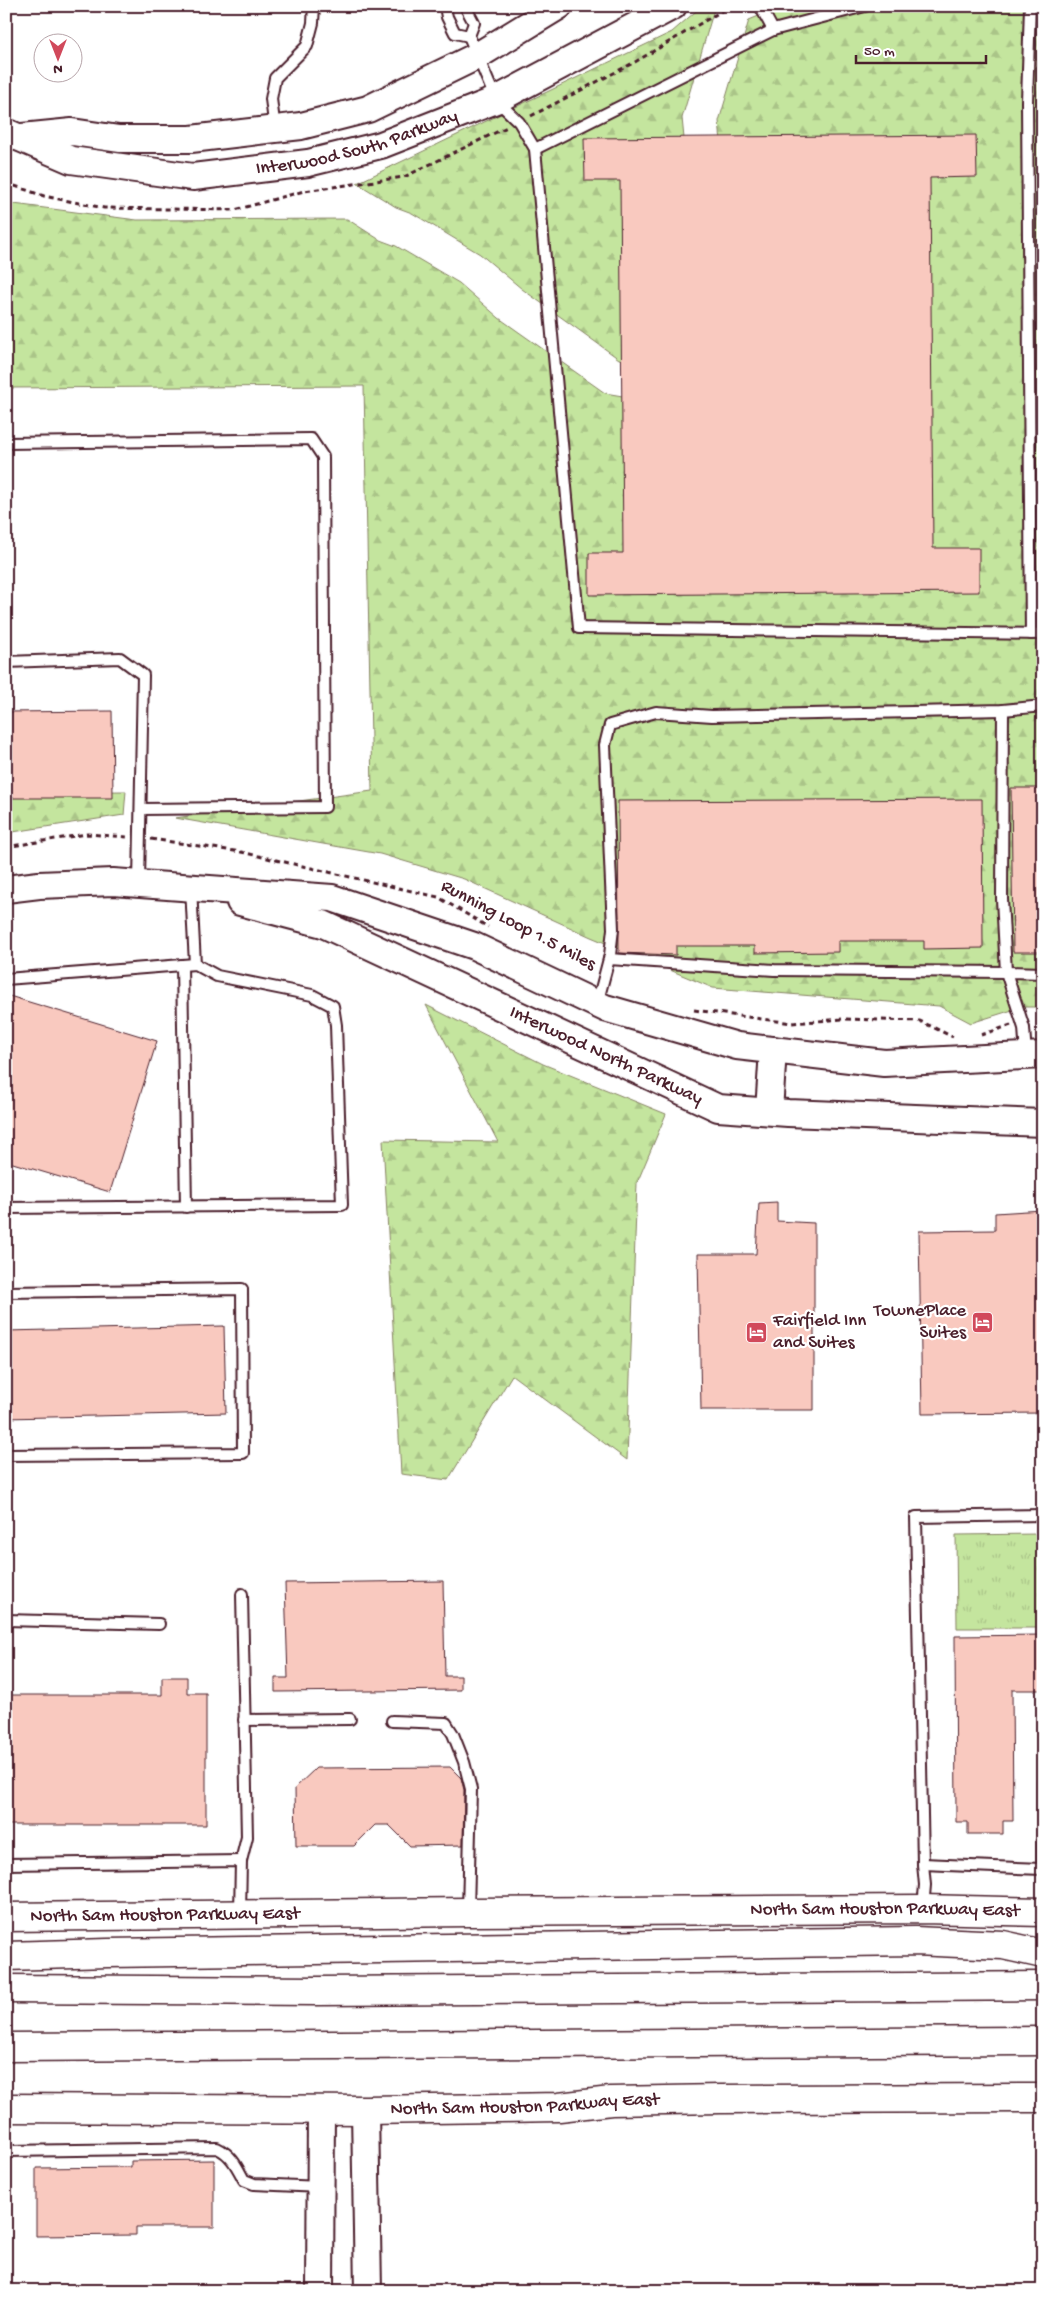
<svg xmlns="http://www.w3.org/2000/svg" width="1049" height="2297" font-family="'Gochi Hand',sans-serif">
<defs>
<pattern id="forest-firs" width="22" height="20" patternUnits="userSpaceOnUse" patternTransform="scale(1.25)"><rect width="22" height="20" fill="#c4e59e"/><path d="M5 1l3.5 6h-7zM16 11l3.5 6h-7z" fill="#aac488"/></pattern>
<pattern id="park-tufts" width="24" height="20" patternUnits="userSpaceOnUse" patternTransform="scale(1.25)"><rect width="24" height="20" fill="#c4e59e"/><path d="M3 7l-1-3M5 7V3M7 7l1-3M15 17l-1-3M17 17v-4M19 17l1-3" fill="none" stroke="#aac488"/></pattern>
</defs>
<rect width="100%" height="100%" fill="#fff"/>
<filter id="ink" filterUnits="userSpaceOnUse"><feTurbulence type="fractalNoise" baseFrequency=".02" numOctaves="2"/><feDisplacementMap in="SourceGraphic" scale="10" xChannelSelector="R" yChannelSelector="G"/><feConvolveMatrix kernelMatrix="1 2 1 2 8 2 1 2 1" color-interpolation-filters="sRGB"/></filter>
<g filter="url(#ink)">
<g fill="url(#forest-firs)" stroke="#878264">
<polygon points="702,6 715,6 682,118 690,199 666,366 619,359 522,289 480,254 412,213 396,207 357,183 672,32"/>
<polygon points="783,6 1043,6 1043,1007 1022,1007 971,1023 939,1006 713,988 591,937 464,879 380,854 175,818 372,791 364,386 6,388 6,203 137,220 347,219 380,240 396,246 459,283 499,318 605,393 669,404 726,195 719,121 749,20"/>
<polygon points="126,791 124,815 6,833 6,792"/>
<polygon points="426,1005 543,1064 666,1114 637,1183 627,1460 512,1375 448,1480 401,1474 383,1140 498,1142"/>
</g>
<polygon fill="url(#park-tufts)" stroke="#878264" points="1039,1534 1041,1628 957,1628 956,1535"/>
<g fill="#f9c9bf" stroke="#4a1f2b">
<polygon points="976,135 977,177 930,178 933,548 979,548 979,592 589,595 589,553 623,553 620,181 585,181 584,138"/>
<polygon points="112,711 113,798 6,798 6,712"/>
<polygon points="1011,788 1043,788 1043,952 1013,952"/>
<polygon points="982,799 983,948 924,949 924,941 838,941 838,952 755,953 755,946 676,946 676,955 619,953 618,801"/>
<polygon points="6,995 157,1041 110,1192 6,1161"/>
<polygon points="777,1202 777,1221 814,1223 814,1410 701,1410 698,1254 756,1254 759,1203"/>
<polygon points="1043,1210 1043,1413 922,1414 919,1231 995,1230 995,1213"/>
<polygon points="224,1326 226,1413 6,1418 6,1331"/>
<polygon points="443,1581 445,1676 461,1676 461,1690 275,1692 275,1678 288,1678 285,1583"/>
<polygon points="1043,1635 1043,1690 1012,1690 1013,1821 1003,1821 1003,1834 968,1834 968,1822 956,1822 955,1636"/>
<polygon points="162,1677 187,1677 187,1693 206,1693 206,1825 6,1825 6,1695 162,1695"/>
<polygon points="450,1767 461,1778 464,1790 463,1845 410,1846 389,1825 375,1825 354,1846 296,1846 295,1788 316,1768"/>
<polygon points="214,2160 214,2227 136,2227 136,2235 36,2236 36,2168 131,2167 131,2161"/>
</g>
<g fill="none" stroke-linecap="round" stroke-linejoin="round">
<defs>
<g id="service">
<polyline points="445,6 447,17 455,33 469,36"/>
<polyline points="465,6 474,23 469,36 496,100 519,122 535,149 579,628 1043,634"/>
<polyline points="760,6 773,30"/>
<polyline points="1030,6 1027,102 1031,634"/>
<polyline points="275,129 271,99 275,78 307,46 313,23 314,6"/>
<polyline points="535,149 773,30 865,6"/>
<polyline points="6,443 311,439 323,457 325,807 142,809"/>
<polyline points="6,662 120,658 143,675 139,882"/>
<polyline points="191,888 195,964"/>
<polyline points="609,959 774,970 1006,972 1002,899 1003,710"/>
<polyline points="182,965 186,1207"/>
<polyline points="6,979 195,964 217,976 312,995 333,1006 336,1025 342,1205 6,1208"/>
<polyline points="597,1004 610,955 613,929 605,745 610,725 656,712 712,716 913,712 1003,710 1043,706"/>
<polyline points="1026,1055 1024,1028 1006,972 1043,973"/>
<polyline points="6,1292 242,1289 243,1453 6,1455"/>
<polyline points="6,1620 159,1624"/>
<polyline points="244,1720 350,1719"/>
<polyline points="392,1721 446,1723 453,1734 464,1762 471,1789 468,1911"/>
<polyline points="1043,1782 1043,1869"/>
<polyline points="241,1861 247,1837 242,1594"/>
<polyline points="6,1864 241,1861 240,1913"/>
<polyline points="923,1864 1042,1869"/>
<polyline points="923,1908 925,1885 923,1864 916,1517 1043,1515"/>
<path d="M6,2151l211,-3c15,7 20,19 27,32l10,4 66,3"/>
</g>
<g id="tertiary">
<path id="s1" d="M6,132l65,28 122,17 115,-14 73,-18 115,-45 177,-94"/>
<polyline points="22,137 72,132 119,139 191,139 301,126 368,109 477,56 559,6"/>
<polyline points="6,889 39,885 113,882 332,898 474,946 605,1008 737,1046 884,1063 1043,1055"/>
<path id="s2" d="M240,902l83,22 395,184 70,5 255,10"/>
<polyline points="769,1111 773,1050"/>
<polyline points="365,2110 368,2291"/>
<polyline points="320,2291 321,2110"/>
</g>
<g id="secondary">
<path id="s3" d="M6,1917l462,-5 455,-3 120,3"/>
<path id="s4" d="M6,2108l359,2 194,-3 52,-6 109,-2 323,-1"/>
</g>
<g id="motorway">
<polyline points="6,1956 108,1953 915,1941 1003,1945 1043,1954"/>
<polyline points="6,1989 317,1991 1043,1986"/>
<polyline points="6,2047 1043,2041"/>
</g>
</defs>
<use href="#service" stroke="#4a1f2b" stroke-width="14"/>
<use href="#tertiary" stroke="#4a1f2b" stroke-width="30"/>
<use href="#secondary" stroke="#4a1f2b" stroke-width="31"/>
<use href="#motorway" stroke="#4a1f2b" stroke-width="31"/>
<g stroke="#4a1f2b" stroke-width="3" stroke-dasharray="5 4" stroke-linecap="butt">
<polyline points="531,116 635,62 730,6"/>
<polyline points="6,183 44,196 104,208 235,210 304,191 404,177 507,127"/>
<polyline points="151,839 241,852 438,897 488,927"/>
<polyline points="6,847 87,834 127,837"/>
<polyline points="694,1010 792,1023 843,1019 920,1021 953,1037"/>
<polyline points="981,1035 1011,1025"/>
</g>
<use href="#service" stroke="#fff" stroke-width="10"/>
<use href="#tertiary" stroke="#fff" stroke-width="26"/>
<use href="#secondary" stroke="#fff" stroke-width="28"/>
<use href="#motorway" stroke="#fff" stroke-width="28"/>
</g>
</g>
<defs>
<symbol id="hotel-square" viewBox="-11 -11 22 22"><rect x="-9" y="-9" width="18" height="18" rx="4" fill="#d1495b" stroke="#fff"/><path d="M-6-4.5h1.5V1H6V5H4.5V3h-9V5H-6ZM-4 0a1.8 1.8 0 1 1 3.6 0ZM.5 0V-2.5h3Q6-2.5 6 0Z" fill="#fff"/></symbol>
</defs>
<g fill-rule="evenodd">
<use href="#hotel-square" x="970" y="1310" width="25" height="25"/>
<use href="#hotel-square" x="744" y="1320" width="25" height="25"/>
</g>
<g text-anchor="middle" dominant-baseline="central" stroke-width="4.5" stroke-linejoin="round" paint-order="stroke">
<g font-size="19" fill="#4a1f2b" stroke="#fff">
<text stroke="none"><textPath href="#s1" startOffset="362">Interwood South Parkway</textPath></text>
<text transform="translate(518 926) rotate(28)">Running Loop 1.5 Miles</text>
<text stroke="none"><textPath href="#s2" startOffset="398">Interwood North Parkway</textPath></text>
<text stroke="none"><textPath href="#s3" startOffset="879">North Sam Houston Parkway East</textPath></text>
<text stroke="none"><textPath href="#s3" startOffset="159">North Sam Houston Parkway East</textPath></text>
<text stroke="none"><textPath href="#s4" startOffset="519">North Sam Houston Parkway East</textPath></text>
</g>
<g font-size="19" fill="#4a1f2b" stroke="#fff" text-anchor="end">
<text x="966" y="1311">TownePlace<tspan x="966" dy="22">Suites</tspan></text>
<text x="773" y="1321" text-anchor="start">Fairfield Inn<tspan x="773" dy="22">and Suites</tspan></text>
</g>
</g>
<rect width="1049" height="2297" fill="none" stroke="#fff" stroke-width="25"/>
<rect x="12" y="12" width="1024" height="2272" fill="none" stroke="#4a1f2b" stroke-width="2" filter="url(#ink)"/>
<g transform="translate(58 58) rotate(180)"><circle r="24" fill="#ffffff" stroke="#b7a5aa"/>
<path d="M0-4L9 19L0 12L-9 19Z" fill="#d1495b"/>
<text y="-8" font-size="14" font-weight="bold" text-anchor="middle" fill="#4a1f2b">N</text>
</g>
<path d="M856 55v8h130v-8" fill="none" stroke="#4a1f2b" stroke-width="2.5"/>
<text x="864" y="55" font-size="15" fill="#4a1f2b" stroke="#ffffff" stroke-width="4" paint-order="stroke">50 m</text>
</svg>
